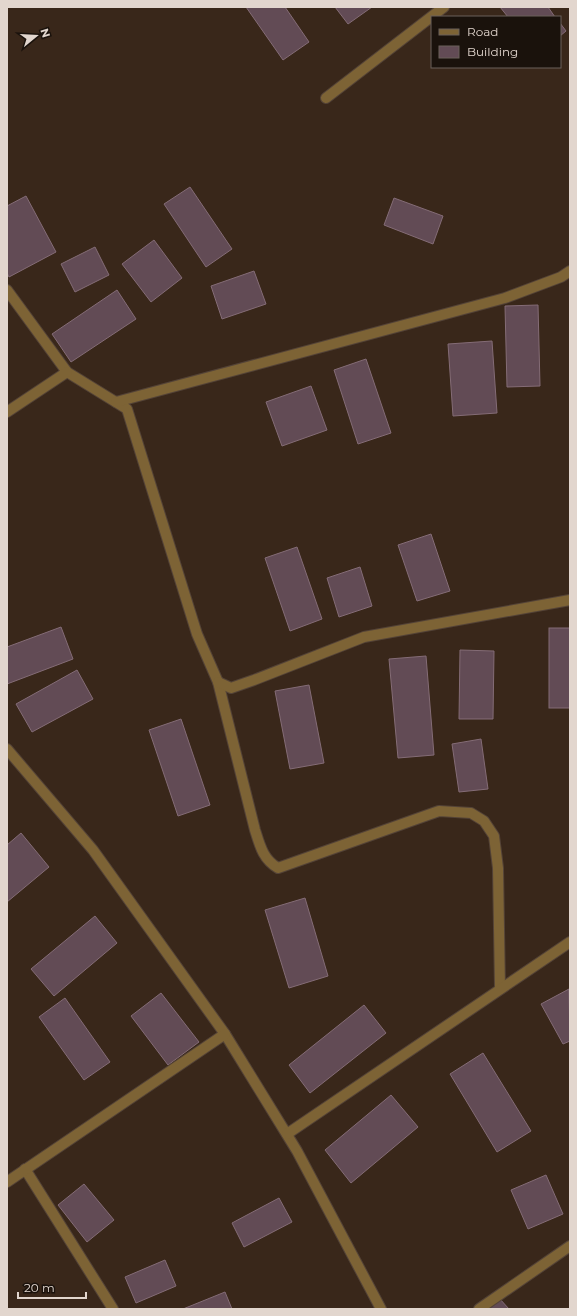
<svg xmlns="http://www.w3.org/2000/svg" width="577" height="1316" font-family="Montserrat,sans-serif">
<rect width="100%" height="100%" fill="#39271a"/>
<g fill="#624b55" stroke="#846c76">
<polygon points="246,7 285,7 309,42 283,60"/>
<polygon points="335,7 372,7 348,24"/>
<polygon points="500,7 548,7 555,17 508,17"/>
<polygon points="560,23 566,31 560,36"/>
<polygon points="190,187 232,249 206,267 164,204"/>
<polygon points="26,196 56,252 9,277 7,273 7,206"/>
<polygon points="394,198 443,216 433,244 384,225"/>
<polygon points="154,240 182,278 151,302 122,264"/>
<polygon points="95,247 109,275 75,292 61,264"/>
<polygon points="254,271 266,304 222,319 211,286"/>
<polygon points="117,290 136,319 71,362 52,334"/>
<polygon points="538,305 540,386 507,387 505,306"/>
<polygon points="492,341 497,413 453,416 448,344"/>
<polygon points="366,359 391,433 358,444 334,370"/>
<polygon points="311,386 327,430 282,446 266,402"/>
<polygon points="431,534 450,591 417,601 398,545"/>
<polygon points="297,547 322,619 290,631 265,558"/>
<polygon points="360,567 372,606 339,617 327,578"/>
<polygon points="61,627 73,659 7,684 7,647"/>
<rect x="549" y="628" width="21" height="80"/>
<polygon points="460,650 494,651 493,719 459,719"/>
<polygon points="426,656 434,755 398,758 389,659"/>
<polygon points="77,670 93,699 32,732 16,704"/>
<polygon points="309,685 324,763 290,769 275,691"/>
<polygon points="181,719 210,805 178,816 149,730"/>
<polygon points="481,739 488,789 459,792 452,744"/>
<polygon points="21,833 49,867 7,902 7,845"/>
<polygon points="305,898 328,976 289,988 265,910"/>
<polygon points="95,916 117,943 54,996 31,969"/>
<polygon points="569,989 570,1041 563,1044 541,1004"/>
<polygon points="161,993 199,1042 168,1065 131,1016"/>
<polygon points="65,998 110,1062 84,1080 39,1017"/>
<polygon points="364,1005 386,1033 310,1093 289,1065"/>
<polygon points="483,1053 531,1131 497,1152 450,1074"/>
<polygon points="391,1095 418,1127 351,1183 325,1150"/>
<polygon points="546,1175 563,1214 528,1229 511,1190"/>
<polygon points="84,1184 114,1220 87,1242 58,1205"/>
<polygon points="279,1198 292,1222 244,1247 232,1223"/>
<polygon points="165,1260 176,1286 136,1303 125,1277"/>
<polygon points="225,1292 232,1309 183,1309"/>
<polygon points="499,1298 509,1309 487,1309"/>
</g>
<g fill="none" stroke-linecap="round" stroke-linejoin="round">
<defs>
<g id="minor">
<polyline points="326,98 444,7"/>
<path d="M7,290l60,82 60,37 70,225 21,48 37,148c5,16 8,29 23,38l161,-57 32,2 13,8 10,15 4,32 2,121"/>
<polyline points="116,402 505,298 561,277 570,271"/>
<polyline points="7,412 67,372"/>
<polyline points="218,682 231,688 254,680 364,637 570,600"/>
<polyline points="7,749 93,850 225,1034 297,1151 381,1309"/>
<polyline points="287,1134 570,942"/>
<polyline points="25,1169 113,1309"/>
<polyline points="7,1182 225,1034"/>
<polyline points="479,1309 570,1246"/>
</g>
</defs>
<use href="#minor" stroke="#544337" stroke-width="12"/>
<use href="#minor" stroke="#7d6335" stroke-width="10"/>
</g>
<rect width="577" height="1316" fill="none" stroke="#e2d6ce" stroke-width="16"/>
<rect x="431" y="16" width="130" height="52" fill="#1a120c" stroke="#6a605a"/>
<rect x="439" y="29" width="20" height="6" fill="#7d6335" stroke="#6a605a"/>
<text x="467" y="36" font-size="12" fill="#e2d6ce">Road</text>
<rect x="439" y="46" width="20" height="12" fill="#624b55" stroke="#6a605a"/>
<text x="467" y="56" font-size="12" fill="#e2d6ce">Building</text>
<g transform="translate(36 36) rotate(72)" stroke="#1a120c" stroke-width="3" paint-order="stroke">
<path d="M0-3L7 15L0 10L-7 15Z" fill="#e2d6ce"/>
<text y="-6" font-size="11" font-weight="bold" text-anchor="middle" fill="#e2d6ce">N</text>
</g>
<path d="M18 1292v6h68v-6" fill="none" stroke="#e2d6ce" stroke-width="2"/>
<text x="24" y="1292" font-size="12" fill="#e2d6ce" stroke="#1a120c" stroke-width="3" paint-order="stroke">20 m</text>
</svg>
